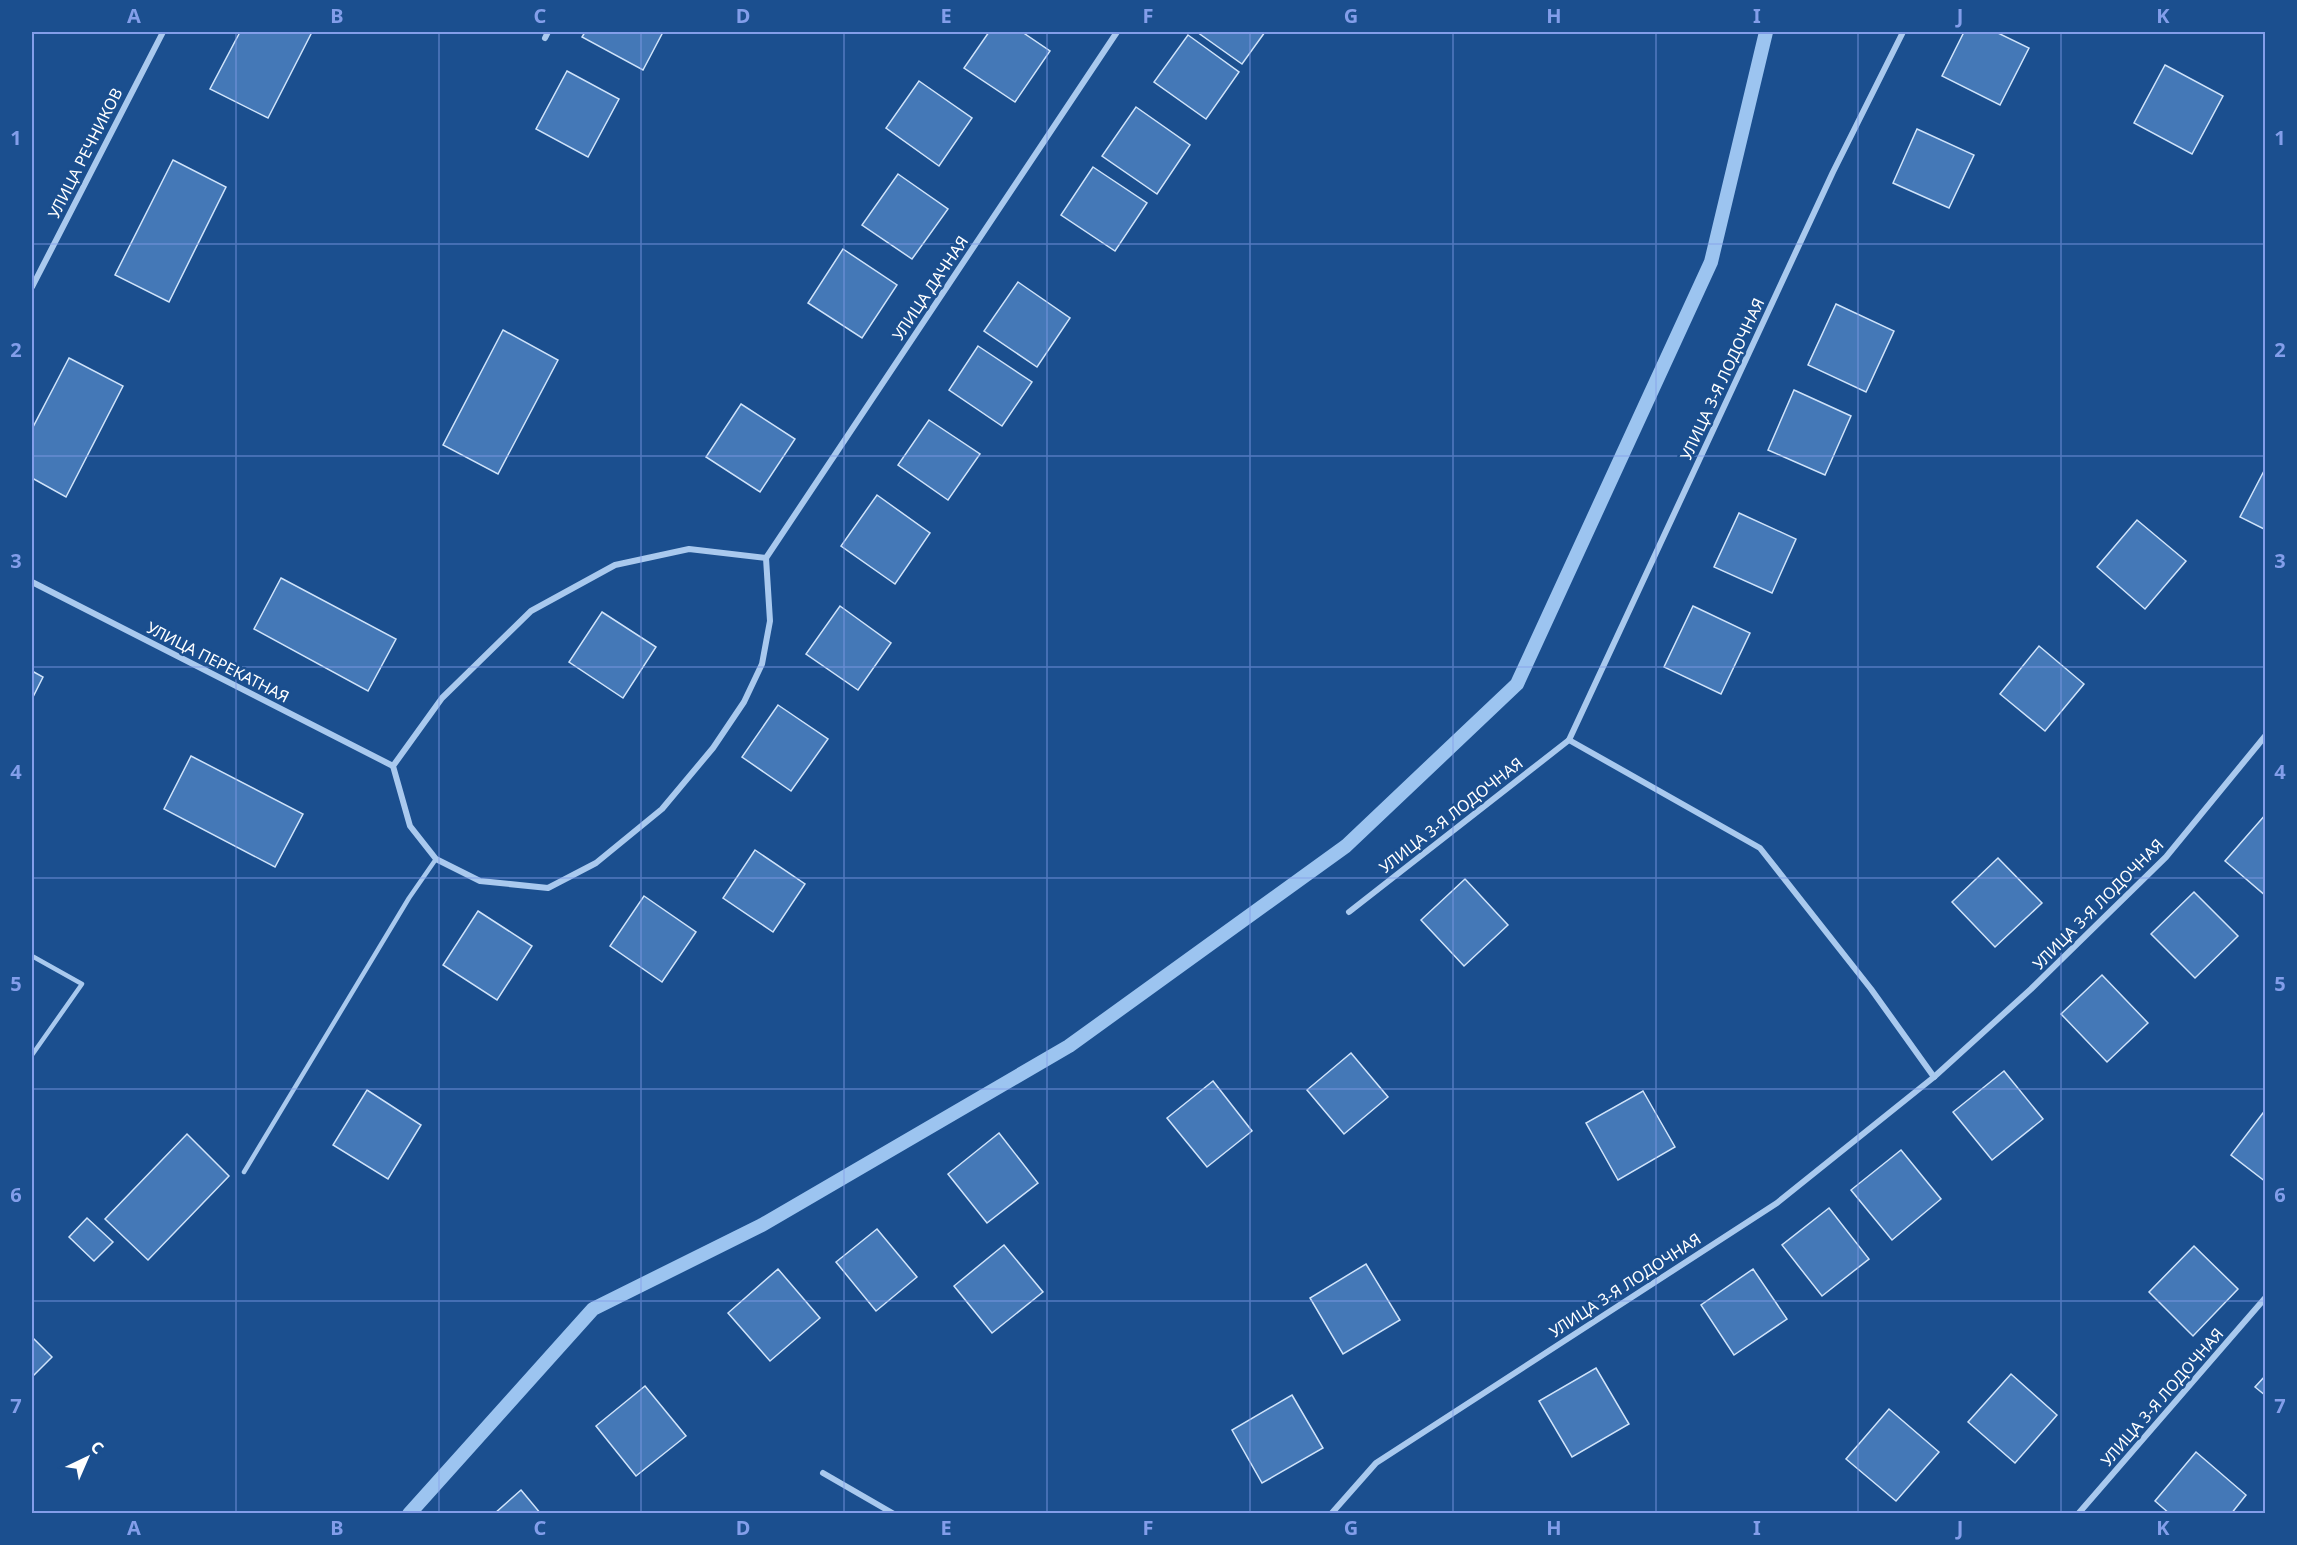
<svg xmlns="http://www.w3.org/2000/svg" width="2297" height="1545" font-family="'Noto Sans',sans-serif">
<rect width="100%" height="100%" fill="#1b4f8f"/>
<g fill="none" stroke-linecap="round" stroke-linejoin="round">
<polyline stroke="#9cc4f0" stroke-width="14" points="409,1514 593,1309 762,1225 1069,1046 1346,846 1517,684 1711,262 1766,32"/>
</g>
<g fill="#4478b7" stroke="#cfe3fa" stroke-width="1.5">
<polygon points="240,32 312,32 268,118 210,89"/>
<polygon points="585,32 663,32 643,70 582,37"/>
<polygon points="989,32 1022,32 1050,51 1015,102 964,68"/>
<polygon points="1197,32 1265,32 1242,64"/>
<polygon points="1964,32 1996,32 2029,48 2000,105 1942,76"/>
<polygon points="1188,35 1239,72 1206,119 1154,82"/>
<polygon points="2165,65 2223,96 2192,154 2134,123"/>
<polygon points="567,71 619,99 588,157 536,129"/>
<polygon points="919,81 972,118 939,166 886,128"/>
<polygon points="1136,107 1190,145 1157,194 1102,156"/>
<polygon points="1917,129 1974,155 1949,208 1893,183"/>
<polygon points="173,160 226,187 169,302 115,275"/>
<polygon points="1093,167 1147,203 1115,251 1061,215"/>
<polygon points="898,174 948,209 912,259 862,225"/>
<polygon points="843,249 897,285 862,338 808,303"/>
<polygon points="1018,282 1070,318 1037,367 984,331"/>
<polygon points="1836,304 1894,331 1866,392 1808,365"/>
<polygon points="503,330 558,360 498,474 443,445"/>
<polygon points="978,346 1032,382 1002,426 949,390"/>
<polygon points="69,358 123,386 66,497 32,478 32,429"/>
<polygon points="1794,390 1851,416 1825,475 1768,450"/>
<polygon points="741,404 795,439 760,492 706,457"/>
<polygon points="929,420 980,454 948,500 898,465"/>
<polygon points="2266,467 2266,530 2240,517"/>
<polygon points="877,495 930,533 895,584 841,546"/>
<polygon points="1739,513 1796,539 1772,593 1714,567"/>
<polygon points="2137,520 2186,561 2145,609 2097,567"/>
<polygon points="281,578 396,639 368,691 254,629"/>
<polygon points="840,606 891,643 858,690 806,654"/>
<polygon points="1693,606 1750,633 1721,694 1664,667"/>
<polygon points="602,612 656,647 623,698 569,662"/>
<polygon points="2039,646 2084,684 2045,731 2000,694"/>
<polygon points="32,671 43,677 32,699"/>
<polygon points="778,705 828,739 791,791 742,757"/>
<polygon points="191,756 303,814 275,867 164,809"/>
<polygon points="2266,814 2266,896 2225,861"/>
<polygon points="755,850 805,884 773,932 723,898"/>
<polygon points="1998,858 2042,903 1995,947 1952,902"/>
<polygon points="1465,879 1508,925 1464,966 1421,920"/>
<polygon points="2194,892 2238,936 2195,978 2151,934"/>
<polygon points="644,896 696,932 662,982 610,946"/>
<polygon points="478,911 532,946 497,1000 443,965"/>
<polygon points="2102,975 2148,1023 2107,1062 2061,1014"/>
<polygon points="1351,1053 1388,1097 1344,1134 1307,1090"/>
<polygon points="2004,1071 2043,1119 1992,1160 1953,1112"/>
<polygon points="1213,1081 1252,1131 1207,1167 1167,1118"/>
<polygon points="367,1090 421,1125 388,1179 333,1145"/>
<polygon points="1643,1091 1675,1147 1618,1180 1586,1123"/>
<polygon points="2266,1109 2266,1182 2231,1155"/>
<polygon points="999,1133 1038,1183 987,1223 948,1174"/>
<polygon points="187,1134 229,1176 148,1260 105,1219"/>
<polygon points="1901,1150 1941,1199 1892,1240 1851,1190"/>
<polygon points="1829,1208 1869,1259 1822,1296 1782,1245"/>
<polygon points="87,1218 113,1242 94,1261 69,1237"/>
<polygon points="877,1229 917,1277 876,1311 836,1262"/>
<polygon points="1004,1245 1043,1292 992,1333 954,1286"/>
<polygon points="2194,1246 2238,1289 2193,1336 2149,1292"/>
<polygon points="1366,1264 1400,1320 1343,1354 1310,1298"/>
<polygon points="778,1269 820,1318 770,1361 728,1313"/>
<polygon points="1753,1269 1787,1319 1734,1355 1701,1305"/>
<polygon points="32,1337 52,1357 32,1377"/>
<polygon points="1596,1368 1629,1424 1572,1457 1539,1401"/>
<polygon points="2011,1374 2057,1415 2015,1463 1968,1422"/>
<polygon points="2266,1375 2266,1396 2255,1387"/>
<polygon points="645,1386 686,1436 636,1476 596,1426"/>
<polygon points="1292,1395 1323,1448 1262,1483 1232,1430"/>
<polygon points="1889,1409 1939,1452 1896,1501 1846,1459"/>
<polygon points="2196,1452 2246,1495 2231,1514 2170,1514 2155,1501"/>
<polygon points="521,1490 541,1514 494,1514"/>
</g>
<g fill="none" stroke-linecap="round" stroke-linejoin="round">
<g stroke="#a9c9ee" stroke-width="4.5">
<polyline points="32,956 82,984 32,1055"/>
<polyline points="244,1172 409,898 436,859"/>
</g>
<g stroke="#a9c9ee" stroke-width="6">
<polyline points="545,38 548,32"/>
<polyline points="32,287 163,32"/>
<polygon points="689,549 766,558 770,621 762,664 744,702 713,748 662,809 596,863 548,888 480,881 436,859 410,826 393,766 442,698 531,611 615,565"/>
<polyline points="766,558 1117,32"/>
<polyline points="32,582 393,766"/>
<polyline points="1569,740 1760,848 1871,989 1934,1077"/>
<polyline points="1349,912 1569,740 1833,172 1903,32"/>
<polyline points="823,1473 894,1514"/>
<polyline points="1331,1514 1376,1463 1777,1203 1934,1077 2031,989 2166,857 2266,735"/>
<polyline points="2078,1514 2266,1297"/>
</g>
</g>
<path fill="none" stroke="#839eea" stroke-width="1.5" stroke-opacity="0.55" d="M236,32v1482M439,32v1482M641,32v1482M844,32v1482M1047,32v1482M1250,32v1482M1453,32v1482M1656,32v1482M1858,32v1482M2061,32v1482M32,244h2234M32,456h2234M32,667h2234M32,878h2234M32,1089h2234M32,1301h2234"/>
<g text-anchor="middle" dominant-baseline="central" stroke-width="5" stroke-linejoin="round" paint-order="stroke">
<g font-size="16" fill="#fff" stroke="#1b4f8f">
<text transform="translate(85 153) rotate(-63)">УЛИЦА РЕЧНИКОВ</text>
<text transform="translate(930 288) rotate(-56)">УЛИЦА ДАЧНАЯ</text>
<text transform="translate(1722 379) rotate(-65)">УЛИЦА 3-Я ЛОДОЧНАЯ</text>
<text transform="translate(218 662) rotate(27)">УЛИЦА ПЕРЕКАТНАЯ</text>
<text transform="translate(1451 815) rotate(-38)">УЛИЦА 3-Я ЛОДОЧНАЯ</text>
<text transform="translate(2098 904) rotate(-45)">УЛИЦА 3-Я ЛОДОЧНАЯ</text>
<text transform="translate(1625 1285) rotate(-33)">УЛИЦА 3-Я ЛОДОЧНАЯ</text>
<text transform="translate(2162 1397) rotate(-49)">УЛИЦА 3-Я ЛОДОЧНАЯ</text>
</g>
</g>
<rect width="2297" height="1545" fill="none" stroke="#1b4f8f" stroke-width="66"/>
<g transform="translate(87 1458) rotate(44)" stroke="#1b4f8f" stroke-width="4.5" paint-order="stroke">
<path d="M0-4.5L10 22L0 15L-10 22Z" fill="#ffffff"/>
<text y="-9" font-size="16" font-weight="bold" text-anchor="middle" fill="#ffffff">С</text>
</g>
<rect x="33" y="33" width="2231" height="1479" fill="none" stroke="#839eea" stroke-width="2"/>
<g font-size="20" text-anchor="middle" font-weight="bold" fill="#839eea">
<text x="134" y="23">A</text>
<text x="337" y="23">B</text>
<text x="540" y="23">C</text>
<text x="743" y="23">D</text>
<text x="946" y="23">E</text>
<text x="1148" y="23">F</text>
<text x="1351" y="23">G</text>
<text x="1554" y="23">H</text>
<text x="1757" y="23">I</text>
<text x="1960" y="23">J</text>
<text x="2163" y="23">K</text>
<text x="16" y="145">1</text>
<text x="2280" y="145">1</text>
<text x="16" y="357">2</text>
<text x="2280" y="357">2</text>
<text x="16" y="568">3</text>
<text x="2280" y="568">3</text>
<text x="16" y="779">4</text>
<text x="2280" y="779">4</text>
<text x="16" y="991">5</text>
<text x="2280" y="991">5</text>
<text x="16" y="1202">6</text>
<text x="2280" y="1202">6</text>
<text x="16" y="1413">7</text>
<text x="2280" y="1413">7</text>
<text x="134" y="1535">A</text>
<text x="337" y="1535">B</text>
<text x="540" y="1535">C</text>
<text x="743" y="1535">D</text>
<text x="946" y="1535">E</text>
<text x="1148" y="1535">F</text>
<text x="1351" y="1535">G</text>
<text x="1554" y="1535">H</text>
<text x="1757" y="1535">I</text>
<text x="1960" y="1535">J</text>
<text x="2163" y="1535">K</text>
</g>
</svg>
